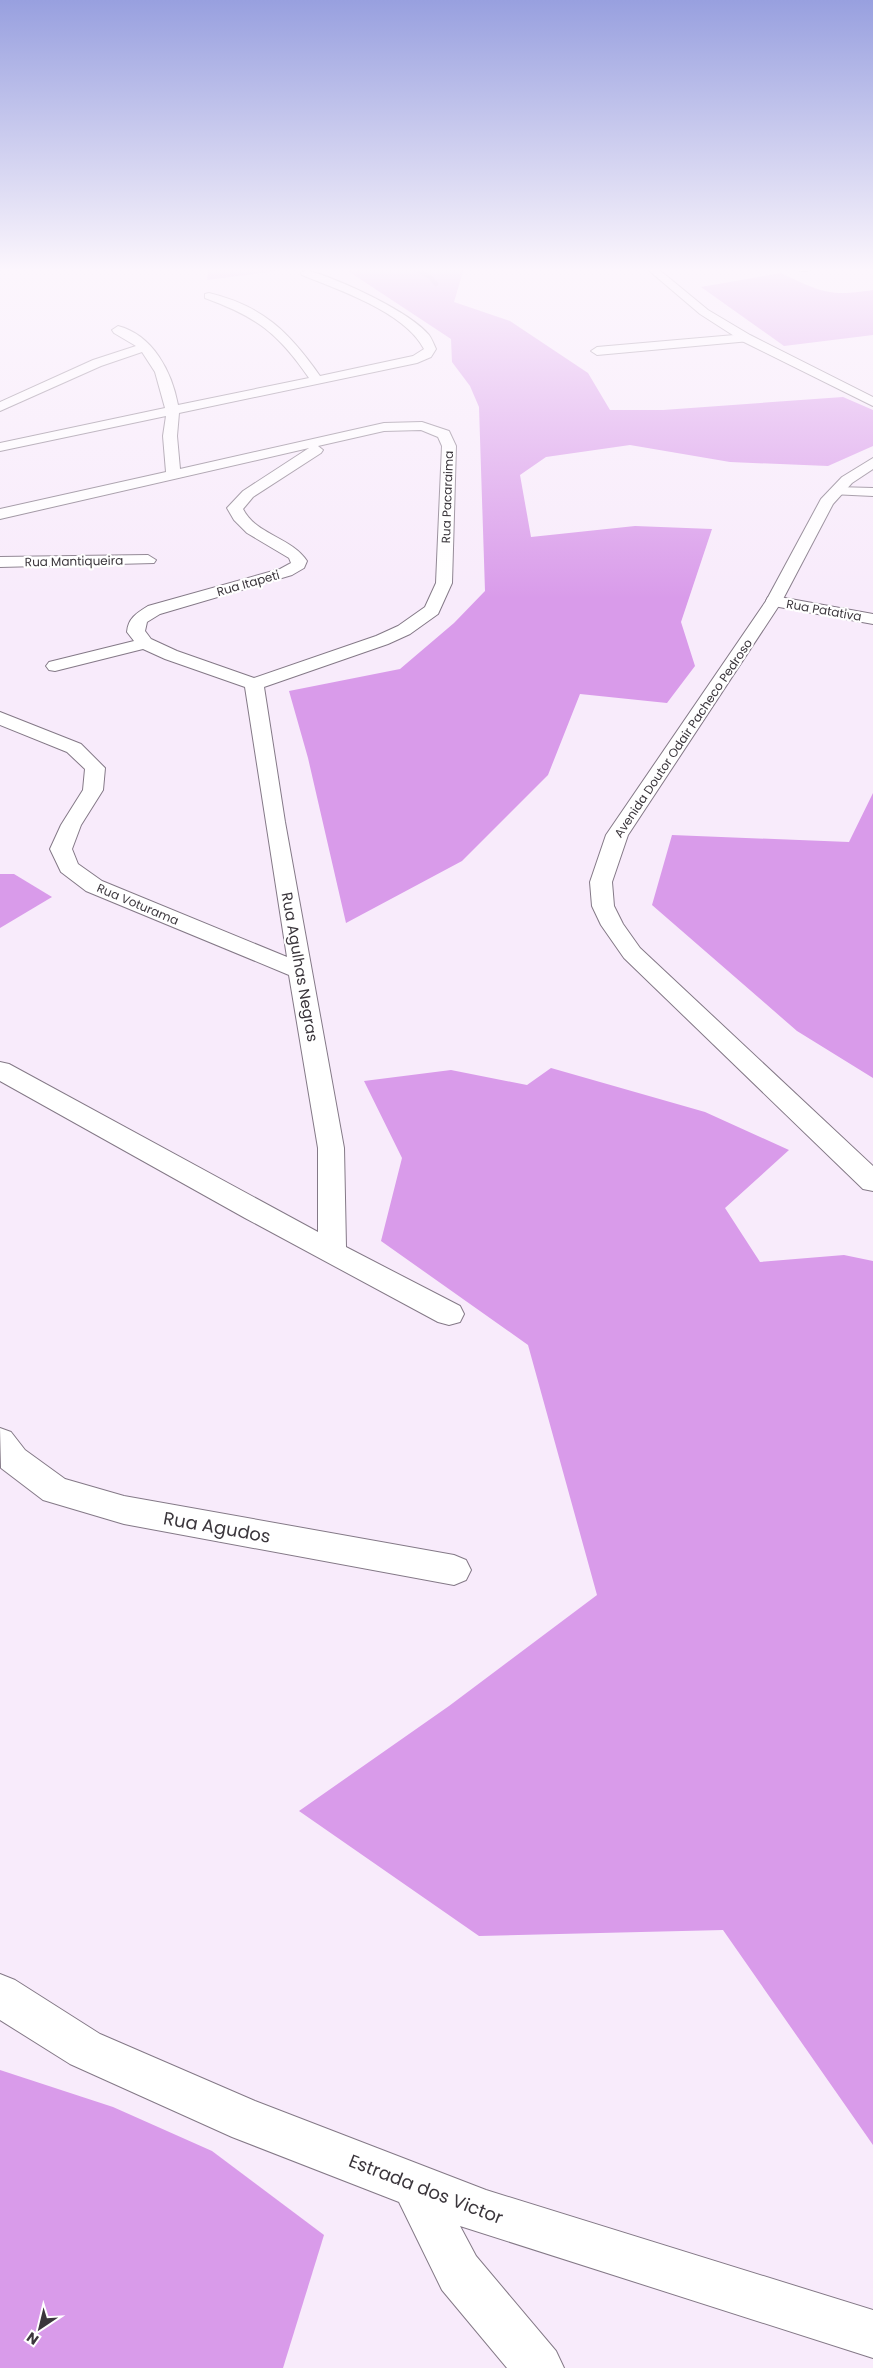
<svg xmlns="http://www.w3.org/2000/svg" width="873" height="2368" font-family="Poppins,sans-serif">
<rect width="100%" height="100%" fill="#f8ebfb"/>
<g fill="#d99bea">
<polygon points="209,268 272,268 277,271 207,280"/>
<polygon points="390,268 464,268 454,302 510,321 588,373 610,410 663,410 843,397 873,410 873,446 828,466 730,462 630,445 546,457 520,475 531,537 635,526 712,529 681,622 695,666 667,703 580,694 548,775 462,861 346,923 308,758 289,691 400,669 454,623 485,591 479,407 470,386 452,362 451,339 348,271"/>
<path d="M781,273c40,19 48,24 92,17v45l-89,11 -83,-59z"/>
<polygon points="873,793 873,1078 797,1031 652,905 672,835 849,842"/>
<polygon points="0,874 14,874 52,897 0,928"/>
<polygon points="551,1068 705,1112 789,1150 725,1208 760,1262 844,1255 873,1261 873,2145 723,1930 479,1936 299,1811 449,1706 597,1595 528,1345 381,1241 402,1158 364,1081 451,1070 527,1085"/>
<polygon points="0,2070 113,2107 212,2151 324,2235 283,2368 0,2368"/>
</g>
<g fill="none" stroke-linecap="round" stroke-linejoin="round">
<polyline stroke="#c083d1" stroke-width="4.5" points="414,268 430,277 436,284"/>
<defs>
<g id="minor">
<polygon points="800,268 813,268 808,271 800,271"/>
<path d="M306,270c31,8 103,41 123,65 3,4 5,10 7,14l-5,8 -14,6 -238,50 -2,23 3,33 204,-46 38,-1 27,9 7,15 -4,137 -14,31 -28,20 -22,10 -124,43 21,135 59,326 2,99 114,59 4,8 -4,8 -11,3 -11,-3 -193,-104 -245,-137v-19l9,2 309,168v-84l-29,-173 -203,-84 -25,-19 -11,-23 11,-24 22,-35 2,-21 -18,-17 -67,-27v-13l81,32 24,24 -2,22 -22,35 -9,24 6,15 24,17 185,76 -42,-270 -80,-28 -22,-10 -88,22 -6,-1 -3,-4 3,-4 85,-21 -7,-9c1,-14 10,-19 21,-26l132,-37 11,-6 -2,-5 -42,-25 -13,-13 -7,-12 16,-17 66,-43 -309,71v-10l166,-37 -3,-36 3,-20 -166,35v-8l165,-35 -10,-36 -13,-20 -41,14 -101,45v-9l93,-42 43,-14 -22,-13 -2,-3 6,-4c35,9 54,46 60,79l131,-27c-31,-45 -52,-61 -104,-80v-4l4,-1c54,13 80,39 111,83l93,-20 11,-7c-19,-37 -85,-59 -122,-74l-1,-2zM421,430l17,7 4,9 -6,137 -11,24 -27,19 -22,10 -122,42 -77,-27 -26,-12 -6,-8 2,-9 13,-8 132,-39 12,-7 3,-7c-16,-24 -51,-26 -64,-52l10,-12 68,-44 2,-3 -5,-4 66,-15z"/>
<polygon points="746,334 752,338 750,341 597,355 591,351 597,347"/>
<polygon points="836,487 873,488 873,496 831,494 829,491"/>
<polygon points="148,555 156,560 154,563 0,567 0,557"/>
<polygon points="774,596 873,614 873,624 768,605 766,601 768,597"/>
<polygon points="0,1428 11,1432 25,1450 65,1479 124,1496 454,1555 466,1560 471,1570 466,1580 454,1585 124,1524 43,1500 1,1468"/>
<polygon points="0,1974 15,1980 100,2034 255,2101 486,2190 873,2310 873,2358 460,2226 476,2256 556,2351 564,2368 507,2368 442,2290 399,2202 232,2137 70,2064 0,2020"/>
</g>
<g id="major">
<polygon points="646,268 657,268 708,310 750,335 873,397 873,406 742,341 700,314"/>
<polygon points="873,458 873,469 852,483 833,504 782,601 628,835 612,882 614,906 623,924 640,948 873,1166 873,1191 863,1189 624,958 601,925 592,906 590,882 606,835 766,601 821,499 842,477"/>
</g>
</defs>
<use href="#minor" stroke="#847987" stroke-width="2"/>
<use href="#major" stroke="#847987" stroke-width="2"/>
<use href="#minor" fill="#fff" fill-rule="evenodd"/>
<use href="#major" fill="#fff" fill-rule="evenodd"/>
</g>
<linearGradient id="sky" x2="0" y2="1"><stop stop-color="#98a0df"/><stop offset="0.45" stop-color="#fcf6fd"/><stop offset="1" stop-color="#fcf6fd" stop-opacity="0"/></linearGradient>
<rect width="873" height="599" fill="url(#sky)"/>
<g text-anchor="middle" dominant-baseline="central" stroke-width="4.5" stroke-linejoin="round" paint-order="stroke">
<g font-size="12" fill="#3b363c" stroke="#fff">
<text transform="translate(447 497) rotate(-88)">Rua Pacaraima</text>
<text transform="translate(74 561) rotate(-1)">Rua Mantiqueira</text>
<text transform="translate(248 583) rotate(-16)">Rua Itapeti</text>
<text transform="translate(824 610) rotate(10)">Rua Patativa</text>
<text transform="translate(683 738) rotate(-56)">Avenida Doutor Odair Pacheco Pedroso</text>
<text transform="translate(138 904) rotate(23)">Rua Voturama</text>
</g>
<g font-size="15" fill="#3b363c" stroke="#fff">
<text transform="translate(300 967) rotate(80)">Rua Agulhas Negras</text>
</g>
<g font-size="18" fill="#3b363c" stroke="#fff">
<text transform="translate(217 1527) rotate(10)">Rua Agudos</text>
<text transform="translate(426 2189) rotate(21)">Estrada dos Victor</text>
</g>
</g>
<g transform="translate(40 2328) rotate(215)" stroke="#ffffff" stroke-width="4" paint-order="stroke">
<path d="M0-4L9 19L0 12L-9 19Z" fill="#3b363c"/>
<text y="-8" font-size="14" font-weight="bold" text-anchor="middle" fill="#3b363c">N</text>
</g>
</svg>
